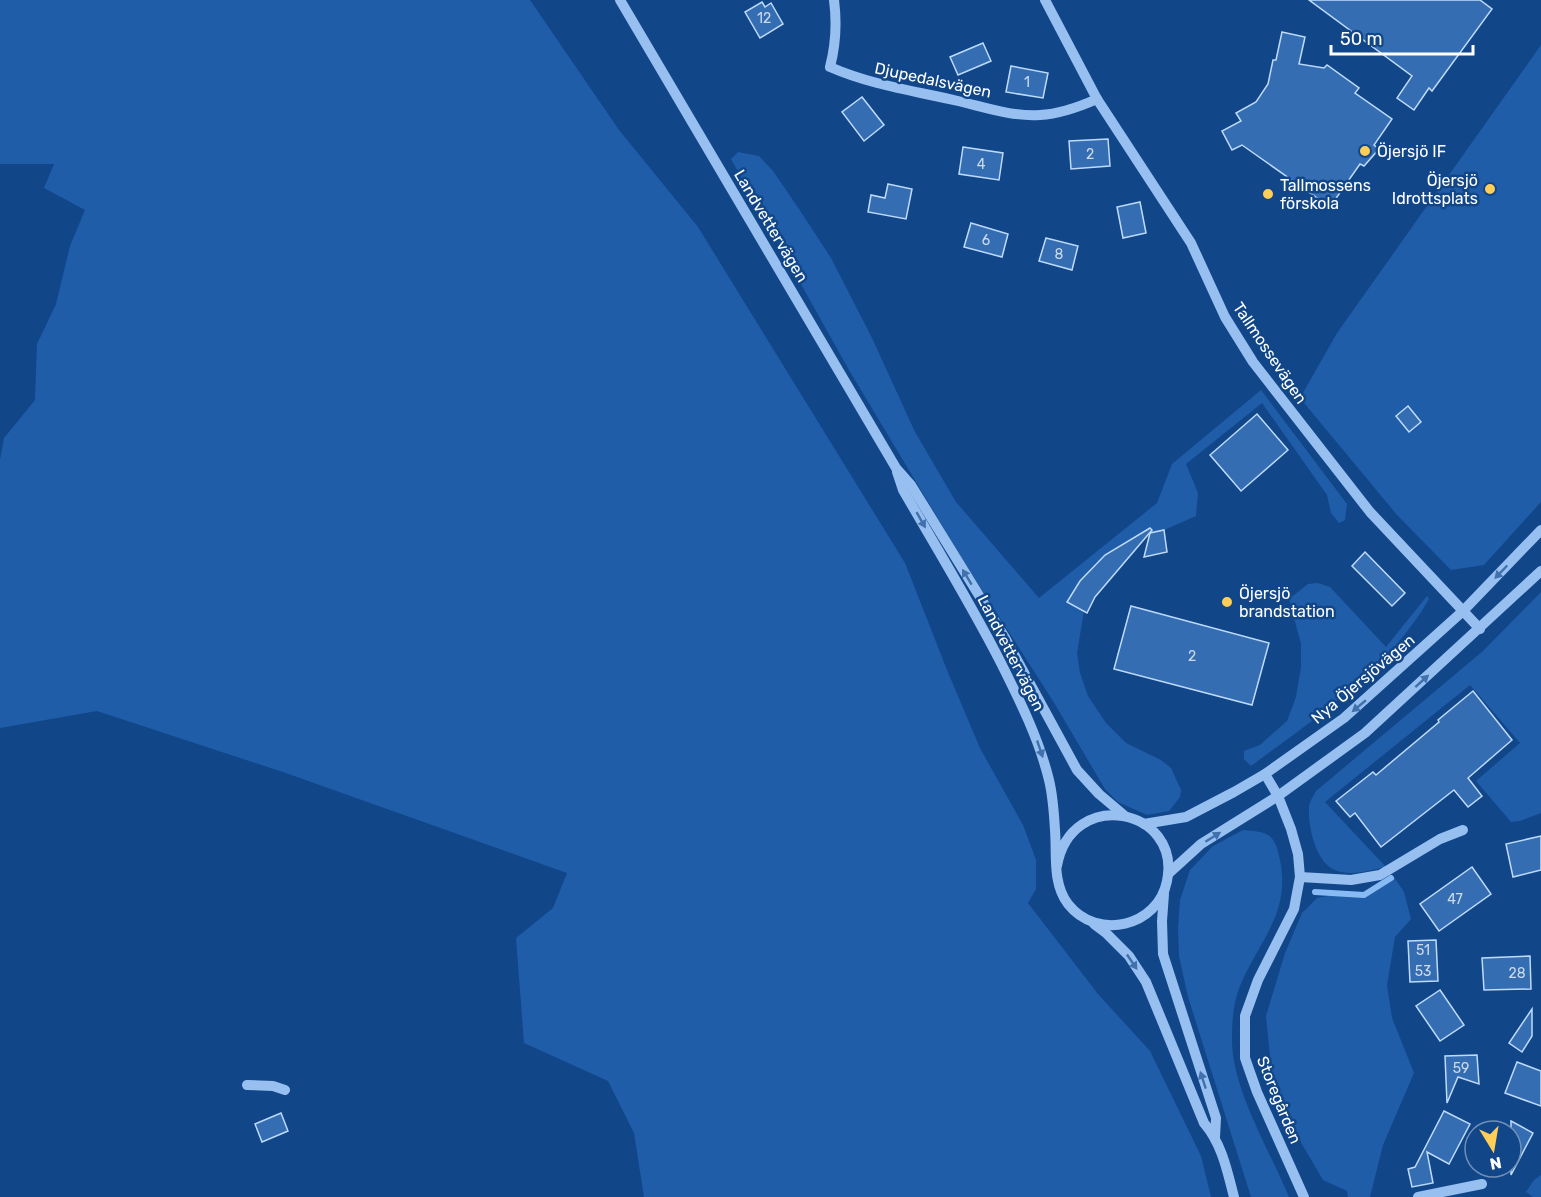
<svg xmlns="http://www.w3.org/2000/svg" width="1541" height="1197" font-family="Rubik,sans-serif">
<rect width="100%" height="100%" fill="#114689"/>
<g fill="#205da8">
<polygon points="0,0 530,0 619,130 698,227 905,563 947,670 980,748 1023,825 1036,860 1036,889 1028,903 1098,994 1150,1051 1201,1156 1211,1197 644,1197 634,1133 608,1081 524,1043 516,938 553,908 567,873 283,772 97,711 0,728 0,460 4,438 35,400 37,344 56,304 70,246 85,210 44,188 54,164 0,164"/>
<polygon points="1541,45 1541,502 1484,565 1451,570 1397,515 1300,398 1337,333"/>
<polygon points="738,152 759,156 773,171 799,209 831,258 872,338 915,432 956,502 1039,598 1157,503 1172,464 1261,390 1347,504 1345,520 1339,523 1331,513 1327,495 1262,403 1186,464 1198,493 1196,516 1164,530 1130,540 1105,555 1080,581 1084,611 1077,653 1080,673 1088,696 1106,723 1126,743 1161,760 1171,768 1181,790 1180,797 1169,811 1147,815 1118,802 1105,789 1053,701 964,562 849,370 731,159"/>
<path d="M1318,583l12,4 56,60 41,-51 2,3c-40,70 -113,119 -178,167l-7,-7v-8l16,-6 27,-24 9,-24 5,-30v-23l-12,-45 19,-15z"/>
<path d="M1541,592v221l-21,8 -9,1 -35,-41 44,-38 -50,-58 -145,117 61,65c-15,3 -35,10 -51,3 -19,-7 -27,-43 -26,-62 0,-6 4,-11 7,-17l167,-140z"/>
<path d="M1243,830c25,2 32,3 37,30 11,53 -21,81 -40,126 -7,17 -8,36 -8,54 0,49 38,111 57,157h-38l-63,-200 -9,-41 -1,-27 2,-29 10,-30 23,-24z"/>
<polygon points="1394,877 1404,892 1411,919 1395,937 1387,985 1392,1018 1414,1073 1383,1145 1370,1197 1348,1197 1347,1191 1323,1180 1279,1105 1272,1077 1266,1016 1285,953 1302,913 1317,898 1333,895 1365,896"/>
<polygon points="1541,1175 1541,1197 1533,1197 1526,1192 1534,1180"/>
</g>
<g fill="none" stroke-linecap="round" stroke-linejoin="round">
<polyline stroke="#88bbf4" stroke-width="6" points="1315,892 1364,895 1391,878"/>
</g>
<g fill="#356db2" stroke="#bedafc" stroke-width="1.5">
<polygon points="1309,0 1480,0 1492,9 1432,91 1429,88 1414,110 1397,98 1412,76"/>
<polygon points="762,2 765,7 771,3 783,24 760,38 745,12"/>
<polygon points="1282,32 1305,37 1299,64 1324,68 1327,65 1359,88 1355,93 1392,119 1374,145 1379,149 1364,166 1360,164 1330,207 1242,145 1232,150 1222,131 1241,121 1236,113 1256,102 1268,84 1273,60 1276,60"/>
<polygon points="983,43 991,61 958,75 950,57"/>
<polygon points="1011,66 1048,73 1043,98 1006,92"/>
<polygon points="862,97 884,125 864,141 842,112"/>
<polygon points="1108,139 1110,166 1071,169 1069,141"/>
<polygon points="963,147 1003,153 999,180 959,174"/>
<polygon points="888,184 912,189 906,219 868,212 871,195 885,198"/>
<polygon points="1140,202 1146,233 1123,238 1117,207"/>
<polygon points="971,223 1008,234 1002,257 964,247"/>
<polygon points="1046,238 1078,246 1072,270 1039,261"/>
<polygon points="1408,406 1421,422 1409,432 1396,416"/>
<polygon points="1257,414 1288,450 1241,491 1210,455"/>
<polygon points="1150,528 1152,530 1095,597 1087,613 1067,602 1080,581 1105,555"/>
<polygon points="1164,530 1167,552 1144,557 1150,533"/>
<polygon points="1365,552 1405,593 1392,606 1352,566"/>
<polygon points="1131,606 1269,643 1252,705 1114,669"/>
<polygon points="1473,691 1512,740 1468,778 1482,796 1468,807 1454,790 1381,847 1355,813 1350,817 1336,801 1373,772 1376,775 1439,722 1438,720"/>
<polygon points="1541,836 1541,870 1513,877 1506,844"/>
<polygon points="1472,867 1491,894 1439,931 1420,904"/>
<polygon points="1436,940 1438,981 1410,982 1408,941"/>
<polygon points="1530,956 1531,989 1484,990 1482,958"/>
<polygon points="1440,990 1464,1025 1440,1041 1416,1006"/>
<polygon points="1532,1009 1532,1036 1522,1052 1509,1043"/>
<polygon points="1477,1055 1479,1084 1458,1077 1447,1103 1445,1056"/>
<polygon points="1517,1062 1541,1071 1541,1106 1505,1093"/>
<polygon points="1444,1111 1470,1124 1449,1164 1427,1152 1433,1183 1412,1187 1408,1169 1415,1167"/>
<polygon points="281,1113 288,1131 262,1142 255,1124"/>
<polygon points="1511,1121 1533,1133 1511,1175"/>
</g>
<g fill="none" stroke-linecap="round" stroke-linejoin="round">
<g stroke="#97c0f1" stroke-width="10">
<polyline points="620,0 896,468 911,485 1004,636 1077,770 1099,794 1125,816"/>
<path d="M834,0c3,23 2,44 -4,67 41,18 85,24 128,34 26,6 55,16 82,14 19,-1 39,-8 57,-16"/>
<polyline points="1045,0 1097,99 1191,243 1225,317 1253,362 1370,512 1480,629"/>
<path d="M897,472l6,18c33,57 68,114 98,173 19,38 38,76 48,117 4,16 5,33 6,50 2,24 -3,53 13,74 29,37 90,23 99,-23 15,-73 -96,-95 -110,-15"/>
<polyline points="1265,774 1278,796 1291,829 1298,854 1300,877 1294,909 1258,980 1245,1016 1245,1058 1257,1092 1304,1197"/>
<polyline points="1144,824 1186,817 1234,792 1265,774 1344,718 1463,611 1541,530"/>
<polyline points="1168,874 1201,844 1278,796 1365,733 1541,571"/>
<polyline points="1300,877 1351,880 1380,875 1440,839 1463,830"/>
<polyline points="1164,894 1162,921 1163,954 1216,1118 1215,1137"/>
<path d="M1094,924l12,9 23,23 17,26 58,141c18,21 23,47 30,74"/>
<polyline points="247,1085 273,1086 285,1090"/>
<polyline points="1418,1197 1482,1184"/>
</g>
</g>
<defs><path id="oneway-solid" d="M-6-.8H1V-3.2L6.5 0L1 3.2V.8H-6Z" transform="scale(1.5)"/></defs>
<g fill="#4071ad">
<use href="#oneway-solid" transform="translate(921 520) rotate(60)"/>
<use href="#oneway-solid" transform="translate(1501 572) rotate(134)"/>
<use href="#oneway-solid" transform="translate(967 577) rotate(-121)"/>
<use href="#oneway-solid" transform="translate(1422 681) rotate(-42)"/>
<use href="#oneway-solid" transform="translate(1359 706) rotate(140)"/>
<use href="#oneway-solid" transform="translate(1040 749) rotate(71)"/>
<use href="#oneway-solid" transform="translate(1213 837) rotate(-32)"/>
<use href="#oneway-solid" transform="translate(1132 962) rotate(56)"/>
<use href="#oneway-solid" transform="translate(1203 1080) rotate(-108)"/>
</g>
<g fill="#ffce57" stroke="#114689" stroke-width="2">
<circle cx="1365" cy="151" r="6"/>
<circle cx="1490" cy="189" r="6"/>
<circle cx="1268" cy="194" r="6"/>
<circle cx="1227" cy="602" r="6"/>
</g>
<g text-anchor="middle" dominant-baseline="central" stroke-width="5" stroke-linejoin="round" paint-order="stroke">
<g font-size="14" fill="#ccdaec">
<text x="764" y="18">12</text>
<text x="1027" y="82">1</text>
<text x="1090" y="154">2</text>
<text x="981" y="164">4</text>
<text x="986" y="240">6</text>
<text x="1059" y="254">8</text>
<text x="1192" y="656">2</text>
<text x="1455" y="899">47</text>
<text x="1423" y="950">51</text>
<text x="1423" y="971">53</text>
<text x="1517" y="973">28</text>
<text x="1461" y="1068">59</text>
</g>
<g font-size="16" fill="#fff" stroke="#114689">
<text transform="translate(933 80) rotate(12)">Djupedalsvägen</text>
<text transform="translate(771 226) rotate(59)">Landvettervägen</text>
<text transform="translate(1270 353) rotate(56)">Tallmossevägen</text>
<text transform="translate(1011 653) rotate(63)">Landvettervägen</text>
<text transform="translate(1363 679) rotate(-40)">Nya Öjersjövägen</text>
<text transform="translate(1279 1100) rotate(68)">Storegården</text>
</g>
<g font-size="16" fill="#fff" stroke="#114689" text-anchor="start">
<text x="1377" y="151">Öjersjö IF</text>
<text x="1478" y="180" text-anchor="end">Öjersjö<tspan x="1478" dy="18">Idrottsplats</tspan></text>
<text x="1280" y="185">Tallmossens<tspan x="1280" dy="18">förskola</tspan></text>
<text x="1239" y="593">Öjersjö<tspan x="1239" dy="18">brandstation</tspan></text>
</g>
</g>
<g transform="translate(1493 1149) rotate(169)"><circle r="28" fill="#114689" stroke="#7090b8" stroke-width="1.5"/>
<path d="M0-4.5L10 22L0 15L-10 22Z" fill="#ffce57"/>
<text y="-9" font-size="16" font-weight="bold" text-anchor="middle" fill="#ffffff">N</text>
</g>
<path d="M1331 45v9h142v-9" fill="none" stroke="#ffffff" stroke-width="3"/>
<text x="1340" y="45" font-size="18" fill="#ffffff" stroke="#114689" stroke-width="4.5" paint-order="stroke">50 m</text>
</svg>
